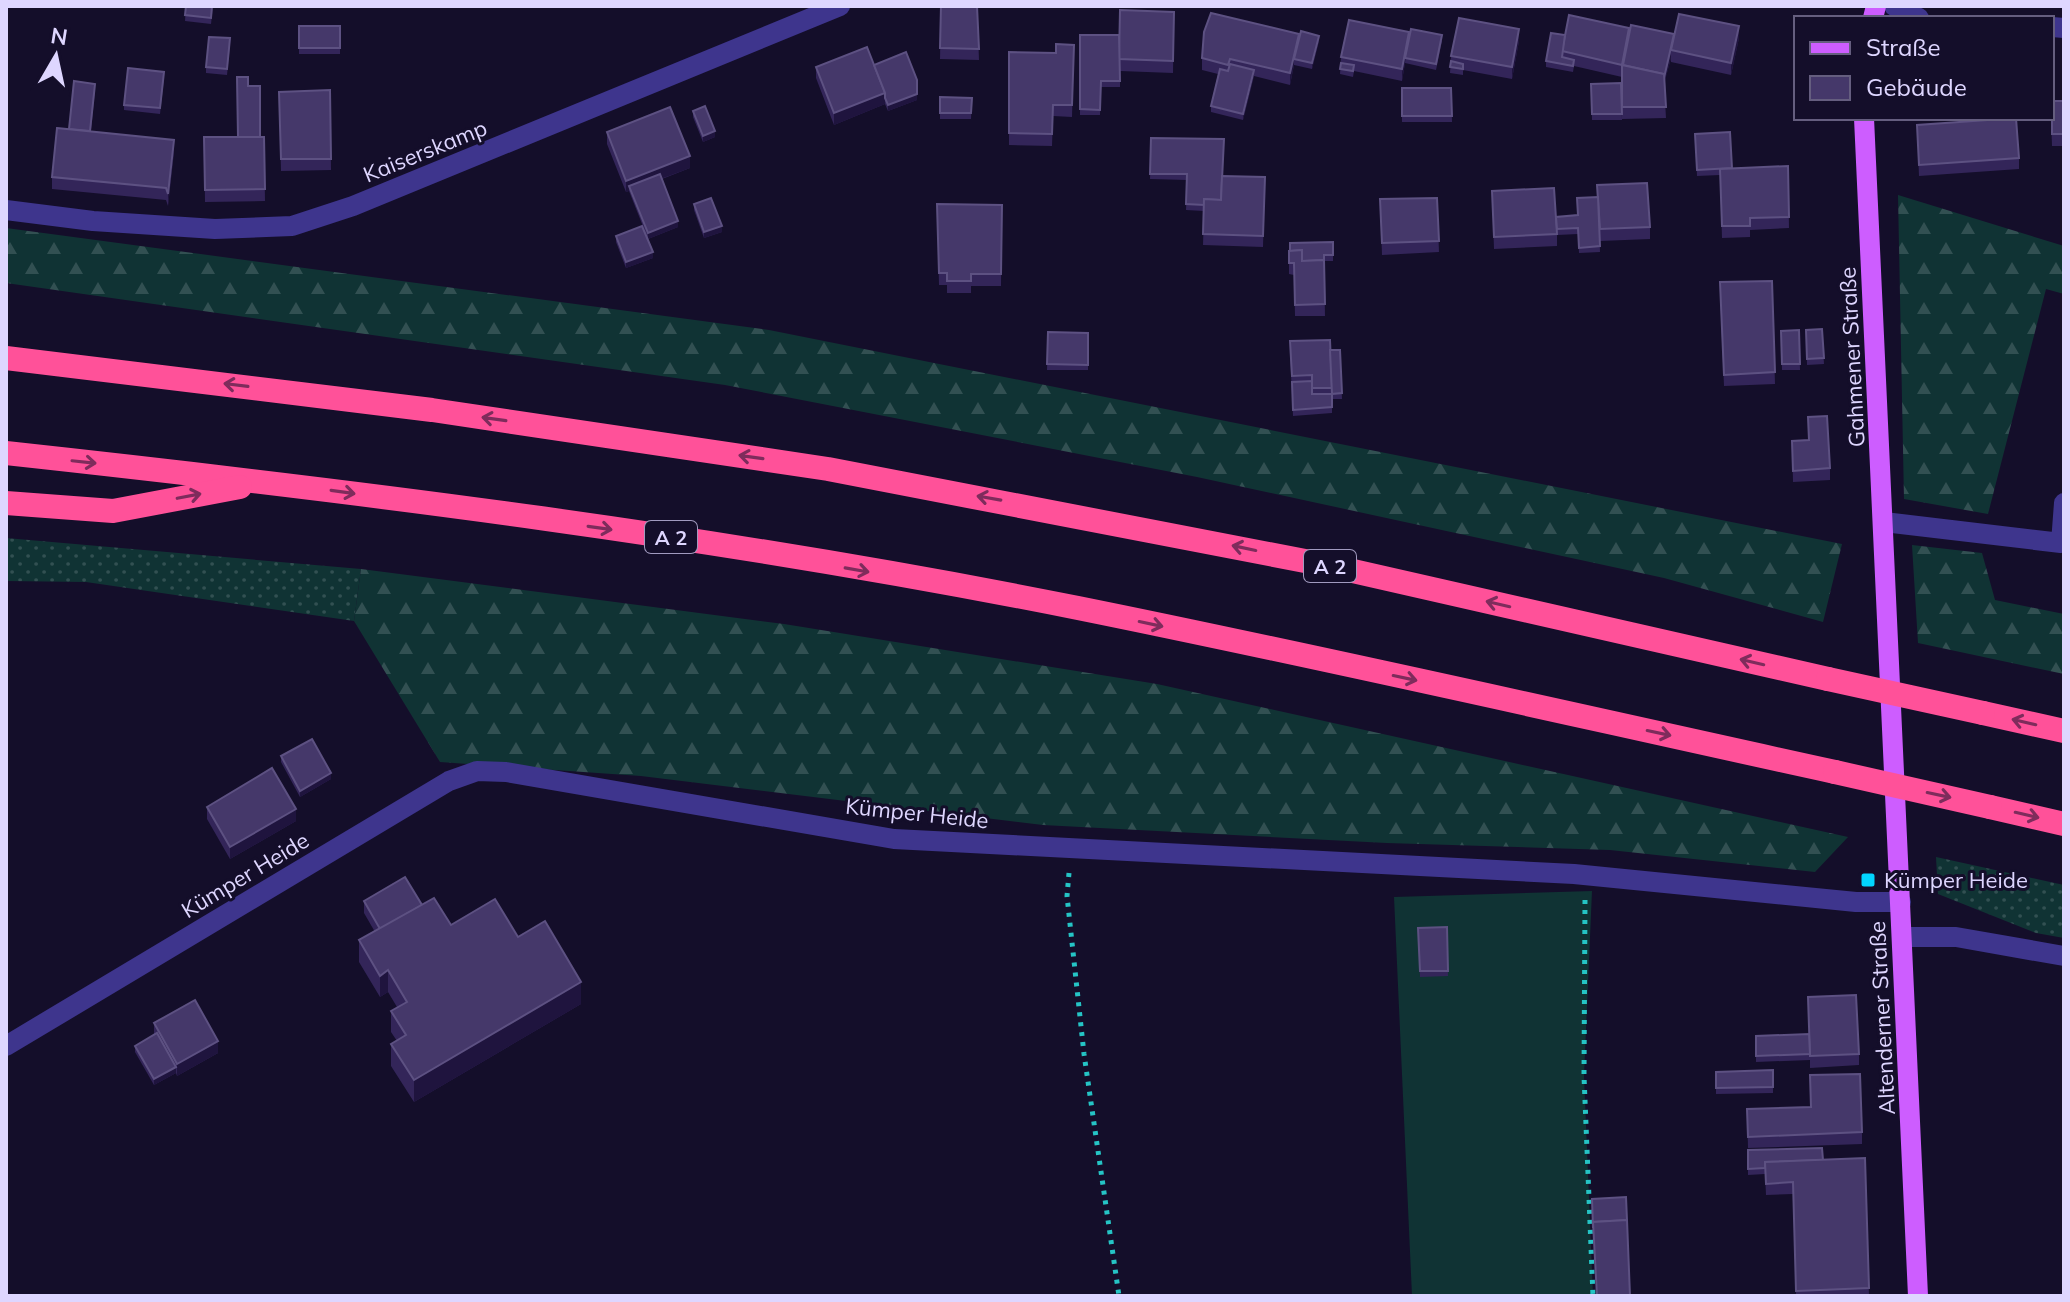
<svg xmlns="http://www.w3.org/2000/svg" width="2070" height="1302" font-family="Mulish,sans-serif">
<defs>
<pattern id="grass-dots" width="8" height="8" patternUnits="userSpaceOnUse" patternTransform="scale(2)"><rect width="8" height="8" fill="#103334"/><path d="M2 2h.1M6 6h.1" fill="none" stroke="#325052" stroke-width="1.8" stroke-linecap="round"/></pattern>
<pattern id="forest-firs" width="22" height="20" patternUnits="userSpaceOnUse" patternTransform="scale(2)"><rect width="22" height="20" fill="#103334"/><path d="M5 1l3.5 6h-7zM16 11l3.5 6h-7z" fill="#325052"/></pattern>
</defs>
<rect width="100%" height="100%" fill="#140e2a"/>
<g fill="url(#grass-dots)">
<polygon points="6,538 361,569 354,621 86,582 6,581"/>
<polygon points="1936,857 2064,885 2064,938 2036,933 1938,894"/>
</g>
<g fill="url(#forest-firs)">
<polygon points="1898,195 2064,246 2064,294 2046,289 1988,514 1904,499"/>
<polygon points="6,228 769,330 1842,544 1823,622 1664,578 1197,477 725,385 6,283"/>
<polygon points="1912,545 1982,553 1995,600 2064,614 2064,674 1918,643"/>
<polygon points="361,569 784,624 1157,684 1848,837 1815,872 1610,850 1387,843 1043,825 641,776 440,762 354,621"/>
</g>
<polygon fill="#103334" points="1592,891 1584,1076 1593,1296 1412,1296 1394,897"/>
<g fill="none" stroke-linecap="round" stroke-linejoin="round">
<g stroke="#25c4c5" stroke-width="5" stroke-dasharray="4 6" stroke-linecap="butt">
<polyline points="1069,873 1067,896 1084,1054 1119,1296"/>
<polyline points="1585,900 1584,1076 1593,1296"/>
</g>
<g stroke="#3e358d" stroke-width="20">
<polyline points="1894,6 1919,18"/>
<polyline points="2052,27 2064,28"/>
<polyline points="6,210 93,221 215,229 292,226 353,206 840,6"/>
<polyline points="1884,522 2061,543 2064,503"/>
<polyline points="1902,937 1956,937 2064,956"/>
<polyline points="6,1046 449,781 477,771 506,772 894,839 1574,874 1856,902 1901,902"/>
</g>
<g stroke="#cd5dff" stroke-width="20">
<polyline points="1873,18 1876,6"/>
<polyline points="1864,118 1918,1296"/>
</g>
<g stroke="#ff5199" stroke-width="24">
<polyline points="6,358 432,410 828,469 1331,566 1828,679"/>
<path d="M6,453c358,39 718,84 1072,155 253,51 505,109 757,164"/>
<polyline points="6,503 113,511 240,487"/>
<polyline points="1983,713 2064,731"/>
<polyline points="1990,807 2064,824"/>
</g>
<g stroke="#ff5199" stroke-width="24">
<polyline points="1828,679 1983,713"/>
<polyline points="1835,772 1990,807"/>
</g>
</g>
<g fill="#332559">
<polygon points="186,6 213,6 211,24 185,21"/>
<polygon points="941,6 977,6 979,60 940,59"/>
<polygon points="1174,12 1173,73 1120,71 1120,87 1101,87 1100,115 1080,115 1080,35 1119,35"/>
<rect x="299" y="26" width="41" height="28"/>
<polygon points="1629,28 1674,34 1739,38 1731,75 1671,62 1671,58 1664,83 1666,118 1622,119 1622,77 1574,66 1573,72 1546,67 1546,61 1565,35"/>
<polygon points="1299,40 1319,41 1312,69 1294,65 1290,85 1254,76 1243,120 1211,112 1211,106 1218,74 1202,70 1202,58"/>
<polygon points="1442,41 1436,70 1405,63 1402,81 1354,71 1353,77 1340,74 1341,57"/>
<polygon points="1519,41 1512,79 1463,70 1463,75 1450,73 1451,56"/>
<polygon points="230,44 227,75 206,73 206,67"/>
<polygon points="1074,45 1072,117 1053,116 1052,146 1009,145 1009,52 1056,53"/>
<polygon points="874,65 917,100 888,111 885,104 834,125 816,78 816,67"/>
<polygon points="164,78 160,114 124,110 124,105"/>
<polygon points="1621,83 1622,120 1592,120 1591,84"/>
<polygon points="248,86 260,137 264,137 265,201 205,202 204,137 238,137"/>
<polygon points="1402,88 1451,88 1452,122 1402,122"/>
<polygon points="95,90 91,131 174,152 168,206 166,200 52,189 52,177"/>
<polygon points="330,90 331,170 281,171 279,92"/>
<polygon points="940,97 972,98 971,119 940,119"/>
<polygon points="2064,101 2064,146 2052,146 2051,118"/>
<polygon points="693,111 715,137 703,142 693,117"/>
<polygon points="1917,125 2019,158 2019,169 1919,176"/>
<polygon points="607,132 690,168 662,179 678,227 648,239 629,191 626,192 607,144"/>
<polygon points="1695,134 1732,168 1788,166 1789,228 1750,230 1750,237 1722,238 1720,175 1697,176"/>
<polygon points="1151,138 1223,176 1265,177 1263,247 1203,245 1204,211 1186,210 1187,180 1150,179"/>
<polygon points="1597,185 1650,227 1650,239 1600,241 1599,220 1600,252 1579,253 1578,234 1557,235 1557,246 1494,249 1492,191 1556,217 1577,215 1597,197"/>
<polygon points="1437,198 1439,252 1382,255 1380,199"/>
<polygon points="694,204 722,232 704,238 694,210"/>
<polygon points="937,204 1002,205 1001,286 971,286 971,293 947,293 947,285 939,285"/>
<polygon points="616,236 653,258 626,268 616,242"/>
<polygon points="1333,242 1333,261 1324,261 1325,316 1295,316 1294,275 1289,274 1289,251"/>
<polygon points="1772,281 1775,384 1724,386 1720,294"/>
<polygon points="1822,329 1824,364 1807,365 1806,330"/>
<polygon points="1799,330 1800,370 1782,370 1781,331"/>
<polygon points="1048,332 1088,333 1088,370 1047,370"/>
<polygon points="1340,350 1342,399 1332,399 1332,413 1293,416 1290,353"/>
<polygon points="1808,440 1830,468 1830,480 1793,482 1792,441"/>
<polygon points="281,756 331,779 300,797 281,762"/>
<polygon points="207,807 296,821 230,859 207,819"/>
<polygon points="364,901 422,905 451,925 518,937 581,1004 414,1102 391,1066 391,1044 397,1041 391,1032 391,1011 397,1007 388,992 380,997 359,962 359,940 375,932 364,913"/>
<polygon points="1447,927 1448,976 1420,977 1418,928"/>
<polygon points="154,1023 218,1053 177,1076 176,1073 154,1085 135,1052 135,1046 154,1035"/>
<polygon points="1756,1036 1859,1054 1859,1065 1810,1068 1810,1060 1756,1062"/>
<polygon points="1773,1070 1773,1093 1716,1094 1716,1072"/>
<polygon points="1747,1109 1862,1132 1862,1144 1748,1148"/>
<polygon points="1748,1150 1823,1160 1865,1158 1869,1296 1796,1296 1793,1194 1766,1195 1765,1174 1748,1175"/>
</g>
<g fill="#1f143e">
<polygon points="1739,26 1739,38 1731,75 1731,63"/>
<polygon points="1519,29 1519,41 1512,79 1512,67"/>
<polygon points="1409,32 1405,63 1402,81 1402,69"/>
<polygon points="1299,34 1299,46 1294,59 1294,65 1290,85 1290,73"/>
<polygon points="1319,36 1319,41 1312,69 1312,63"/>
<polygon points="1671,53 1671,58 1664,85 1664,79"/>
<polygon points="1254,70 1254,76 1243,120 1243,114"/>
<polygon points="885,93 885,104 834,125 834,113"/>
<polygon points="917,94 917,100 888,111 888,105"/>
<polygon points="715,131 715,137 703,142 703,136"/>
<polygon points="174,140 174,152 168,206 168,194"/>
<polygon points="690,156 690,168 631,190 629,186 629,191 626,192 626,181"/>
<polygon points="678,221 678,227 648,239 648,233"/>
<polygon points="722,226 722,232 704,238 704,232"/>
<polygon points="653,252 653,258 626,268 626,262"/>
<polygon points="331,773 331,779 300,797 300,791"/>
<polygon points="296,809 296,821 230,859 230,847"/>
<polygon points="388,970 388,992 380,997 380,976"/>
<polygon points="581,982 581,1004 414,1102 414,1080"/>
<polygon points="218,1041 218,1053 177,1076 177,1064"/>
<polygon points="176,1067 176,1073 154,1085 154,1079"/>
</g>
<g fill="#45386a" stroke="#5d5182" stroke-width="2">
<polygon points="186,6 212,6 211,18 185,15"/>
<polygon points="941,6 977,6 979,49 940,48"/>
<polygon points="1120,10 1174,12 1173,61 1119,59"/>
<polygon points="1211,13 1299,34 1290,73 1230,59 1228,65 1202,58 1204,32"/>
<polygon points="1679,14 1739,26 1731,63 1671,50"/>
<polygon points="1569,15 1629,28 1622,65 1562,51"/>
<polygon points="1459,18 1519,29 1512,67 1451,56"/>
<polygon points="1349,20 1409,32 1402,69 1341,57"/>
<polygon points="1631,25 1674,34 1664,78 1664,74 1623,65"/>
<rect x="299" y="26" width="41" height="22"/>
<polygon points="1411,29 1442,35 1436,64 1405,58"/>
<polygon points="1301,31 1319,36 1312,63 1294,59"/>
<polygon points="1551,33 1565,35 1562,57 1574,60 1573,66 1546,61"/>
<polygon points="1080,35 1119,35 1120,81 1101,81 1100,110 1080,109"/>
<polygon points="209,37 230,38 227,69 206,67"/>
<polygon points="1056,44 1074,45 1072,105 1053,105 1052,134 1009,133 1009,52 1056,53"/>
<polygon points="867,47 885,93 834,113 816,67"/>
<polygon points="906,52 917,80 917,94 888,105 885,98 885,93 874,65"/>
<polygon points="1451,61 1463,64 1463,69 1450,67"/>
<polygon points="1341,63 1354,65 1353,71 1340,69"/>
<polygon points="1230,64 1254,70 1243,114 1211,106 1220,69 1228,71"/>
<polygon points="1622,65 1664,74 1666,107 1622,107"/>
<polygon points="128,68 164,72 160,108 124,105"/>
<polygon points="237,77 248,77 248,86 260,86 260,137 238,137"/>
<polygon points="74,81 95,84 90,131 69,129"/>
<polygon points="1621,83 1622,114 1592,114 1591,84"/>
<polygon points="1402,88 1451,88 1452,116 1402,116"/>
<polygon points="330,90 331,159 281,159 279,92"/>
<polygon points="940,97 972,98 971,113 940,113"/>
<rect x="2052" y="101" width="12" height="33"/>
<polygon points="705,106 715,131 703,136 693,111"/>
<polygon points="670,107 690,156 626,181 607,132"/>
<polygon points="2016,118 2019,158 1919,165 1917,125"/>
<polygon points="57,128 174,140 168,194 166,188 52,177"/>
<polygon points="1730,132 1732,168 1697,170 1695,134"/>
<polygon points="204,137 264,137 265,189 205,190"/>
<polygon points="1151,138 1224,139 1221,200 1204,199 1204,205 1186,204 1187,174 1150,174"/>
<polygon points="1788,166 1789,217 1750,218 1750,226 1722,226 1720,169"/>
<polygon points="660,174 678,221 648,233 629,186"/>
<polygon points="1222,176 1265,177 1263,236 1203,234 1204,199 1221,200"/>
<polygon points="1647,183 1650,227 1600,229 1597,185"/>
<polygon points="1554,188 1557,234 1494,237 1492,191"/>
<polygon points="1598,197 1600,246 1579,248 1578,228 1557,229 1556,217 1578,215 1577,198"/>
<polygon points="711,198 722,226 704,232 694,204"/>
<polygon points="1437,198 1439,241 1382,243 1380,199"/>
<polygon points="937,204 1002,205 1001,274 971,274 971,281 947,281 947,273 939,273"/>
<polygon points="642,226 653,252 626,262 616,236"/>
<polygon points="1333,242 1333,255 1324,255 1324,260 1302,261 1302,250 1290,251 1290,243"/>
<polygon points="1302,250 1302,261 1324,260 1325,304 1295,305 1294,263 1289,263 1289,251"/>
<polygon points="1772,281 1775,372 1724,375 1720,282"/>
<polygon points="1822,329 1824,358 1807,359 1806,330"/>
<polygon points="1799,330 1800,364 1782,364 1781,331"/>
<polygon points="1048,332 1088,333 1088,365 1047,364"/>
<polygon points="1330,340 1332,388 1312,388 1312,375 1292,376 1290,341"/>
<polygon points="1330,350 1340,350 1342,393 1332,394 1332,407 1293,410 1292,382 1312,381 1312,394 1332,394"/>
<polygon points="1827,416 1830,468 1793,471 1792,441 1809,440 1808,417"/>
<polygon points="312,739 331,773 300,791 281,756"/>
<polygon points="272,768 296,809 230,847 207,807"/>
<polygon points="405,877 422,905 380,929 364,901"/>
<polygon points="434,898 451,925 495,899 518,937 545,921 581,982 414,1080 391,1044 406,1035 391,1011 407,1002 388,970 380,976 359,940"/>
<polygon points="1447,927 1448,971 1420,971 1418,928"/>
<polygon points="1856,995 1859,1054 1810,1056 1808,997"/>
<polygon points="195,1000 218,1041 177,1064 154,1023"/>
<polygon points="157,1033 176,1067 154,1079 135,1046"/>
<polygon points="1809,1034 1810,1054 1756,1056 1756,1036"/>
<polygon points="1773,1070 1773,1087 1716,1088 1716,1072"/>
<polygon points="1860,1074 1862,1132 1748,1137 1747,1109 1811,1107 1810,1075"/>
<polygon points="1822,1148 1823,1160 1765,1162 1765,1168 1748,1169 1748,1150"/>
<polygon points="1865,1158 1869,1288 1796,1291 1793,1182 1766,1184 1765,1162"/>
<polygon points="1626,1197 1627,1220 1593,1222 1593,1228 1592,1199"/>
<polygon points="1627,1220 1630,1296 1597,1296 1593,1222"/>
</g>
<defs><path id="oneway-shaft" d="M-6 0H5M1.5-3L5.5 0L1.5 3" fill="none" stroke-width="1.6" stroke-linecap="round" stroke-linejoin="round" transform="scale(2)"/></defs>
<g stroke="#7e2c5c">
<use href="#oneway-shaft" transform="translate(236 385) rotate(-173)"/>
<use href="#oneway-shaft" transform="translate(494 419) rotate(-172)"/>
<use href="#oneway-shaft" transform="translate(751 457) rotate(-172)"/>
<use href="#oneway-shaft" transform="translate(84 462) rotate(6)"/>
<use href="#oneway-shaft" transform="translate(343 492) rotate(8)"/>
<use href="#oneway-shaft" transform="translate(189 496) rotate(-11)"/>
<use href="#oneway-shaft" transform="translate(989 498) rotate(-170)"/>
<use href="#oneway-shaft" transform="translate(600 528) rotate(8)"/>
<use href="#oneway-shaft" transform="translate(1244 548) rotate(-168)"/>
<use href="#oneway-shaft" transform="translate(857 570) rotate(10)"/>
<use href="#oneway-shaft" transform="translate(1498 604) rotate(-167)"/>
<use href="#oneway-shaft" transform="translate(1151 624) rotate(12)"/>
<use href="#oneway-shaft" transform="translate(1752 662) rotate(-167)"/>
<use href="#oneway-shaft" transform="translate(1405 678) rotate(12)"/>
<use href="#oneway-shaft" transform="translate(2024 722) rotate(-167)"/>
<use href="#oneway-shaft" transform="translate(1659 733) rotate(12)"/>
<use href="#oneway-shaft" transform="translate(1939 795) rotate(12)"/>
<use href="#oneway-shaft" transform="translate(2027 815) rotate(13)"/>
</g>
<rect fill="#02d5ff" stroke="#140e2a" stroke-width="3" x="1860" y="872" width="16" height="16" rx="4"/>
<g text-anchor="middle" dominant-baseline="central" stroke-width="6" stroke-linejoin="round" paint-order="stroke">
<g fill="#140e2a" stroke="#a19abf" stroke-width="2">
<rect x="645" y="521" width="52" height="32" rx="6"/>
<rect x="1304" y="550" width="52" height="32" rx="6"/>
</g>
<g font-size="20" font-weight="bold" fill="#ded6ff">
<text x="671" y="537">A 2</text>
<text x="1330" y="566">A 2</text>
</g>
<g font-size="22" fill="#ded6ff" stroke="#140e2a">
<text transform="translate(425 151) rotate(-22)">Kaiserskamp</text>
<text transform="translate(1852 357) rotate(-93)">Gahmener Straße</text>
<text transform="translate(917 813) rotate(6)">Kümper Heide</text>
<text transform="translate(245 875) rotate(-31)">Kümper Heide</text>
<text transform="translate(1882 1018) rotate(-93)">Altenderner Straße</text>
</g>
<g font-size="22" fill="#ded6ff" stroke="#140e2a" text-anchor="start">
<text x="1884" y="880">Kümper Heide</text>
</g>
</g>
<rect width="2070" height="1302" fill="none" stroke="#ded6ff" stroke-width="16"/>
<rect x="1794" y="16" width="260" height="104" fill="#140e2a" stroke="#655e7f" stroke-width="2"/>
<rect x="1810" y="42" width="40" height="12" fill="#cd5dff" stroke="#655e7f" stroke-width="2"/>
<text x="1866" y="56" font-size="24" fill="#ded6ff">Straße</text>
<rect x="1810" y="76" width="40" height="24" fill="#45386a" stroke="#655e7f" stroke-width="2"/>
<text x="1866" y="96" font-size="24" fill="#ded6ff">Gebäude</text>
<g transform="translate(56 56) rotate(9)" stroke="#140e2a" stroke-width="6" paint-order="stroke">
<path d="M0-6L14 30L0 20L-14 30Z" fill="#ded6ff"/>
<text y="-12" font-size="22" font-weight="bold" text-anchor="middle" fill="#ded6ff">N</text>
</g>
</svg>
